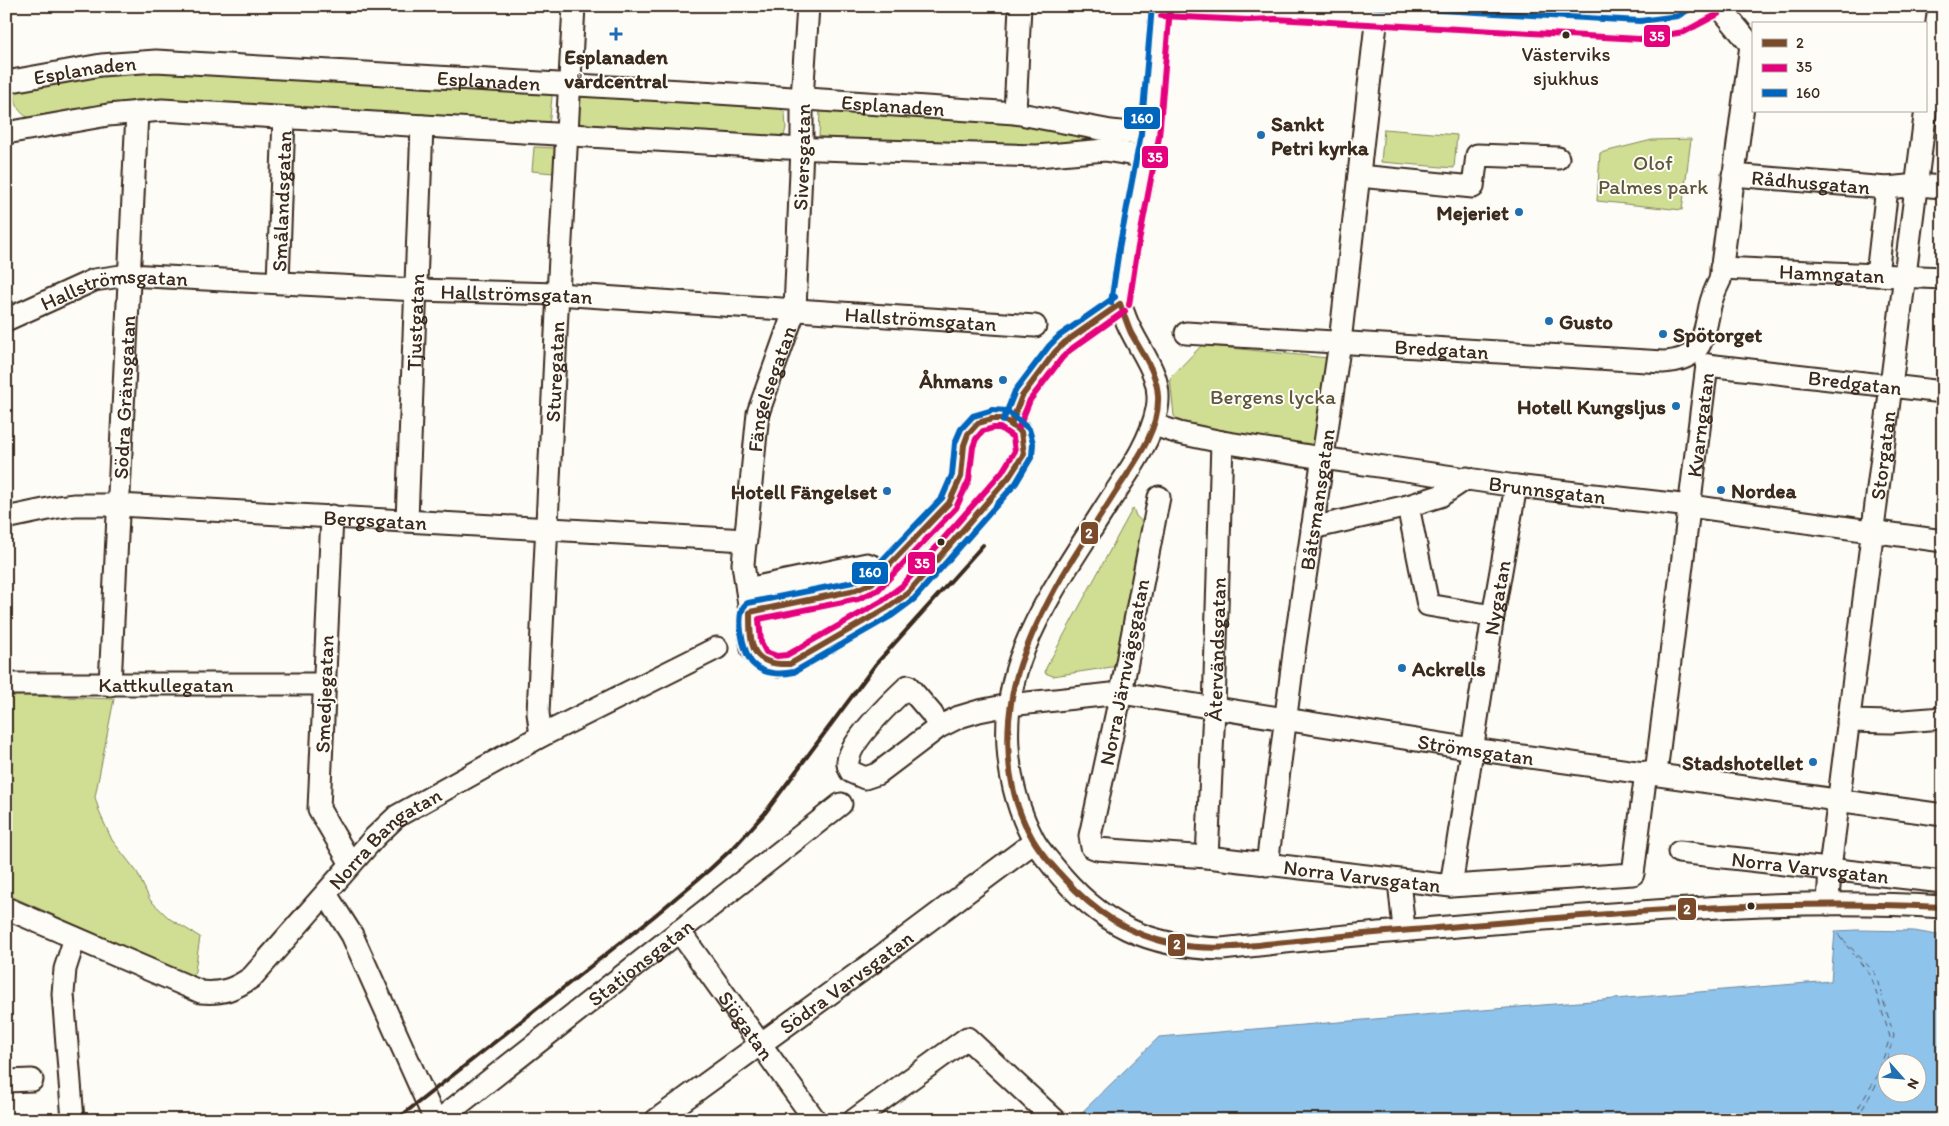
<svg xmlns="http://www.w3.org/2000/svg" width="1949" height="1126" font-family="Itim,sans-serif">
<rect width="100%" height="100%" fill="#fdfcf7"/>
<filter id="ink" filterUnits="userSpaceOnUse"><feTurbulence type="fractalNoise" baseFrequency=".02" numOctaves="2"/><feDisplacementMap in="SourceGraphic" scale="10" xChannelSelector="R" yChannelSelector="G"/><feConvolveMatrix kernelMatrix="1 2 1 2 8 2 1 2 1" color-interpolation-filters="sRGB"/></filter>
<g filter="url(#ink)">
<g fill="#cfde92" stroke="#858458">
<path d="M111,69l440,22 1,6 -3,29 -277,-15 -237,9c-15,-4 -21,-14 -20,-30z"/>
<polygon points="581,95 773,103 785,113 786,128 783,140 584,129 577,120 579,100"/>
<polygon points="820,110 1036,123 1113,138 1113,143 1032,148 819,137"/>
<polygon points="1384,129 1457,135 1454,168 1381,162"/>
<polygon points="1691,139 1682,210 1597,201 1600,153 1652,140"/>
<polygon points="534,147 555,148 553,173 532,171"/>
<polygon points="1202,345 1328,358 1315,445 1224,435 1187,428 1174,416 1170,378"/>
<polygon points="1133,508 1136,516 1146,525 1118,666 1053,676 1045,673 1046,668"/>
<polygon points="6,695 114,699 95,797 100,814 112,840 137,872 150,900 170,919 200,937 194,977 6,894"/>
</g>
<path fill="#8ec3ec" stroke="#6d869a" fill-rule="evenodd" d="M1857,930l57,1 29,5v184h-869l85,-83 672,-56 4,-50zM1886,1064h30v30h-30z"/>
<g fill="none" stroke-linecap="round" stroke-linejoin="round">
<g stroke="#54585c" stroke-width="1" stroke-dasharray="6 5" stroke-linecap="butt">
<polyline points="1835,931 1875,973 1894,1036 1882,1075 1856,1120"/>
<polyline points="1839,936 1871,976 1890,1037 1878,1075 1851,1120"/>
</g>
<defs>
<g id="minor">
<path d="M1161,6c-4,50 -6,102 -14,151 -6,37 -15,73 -22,110 -2,11 -5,23 -5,33 0,6 3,11 5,17 11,31 39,56 32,92 -7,36 -33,69 -52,99 -29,46 -61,91 -81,141 -25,61 -21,132 9,190 5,10 13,18 20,27 47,59 95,81 169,83 121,-14 241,-24 362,-33 119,-9 239,-17 359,-9"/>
<polyline points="1161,7 1248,11 1275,10 1640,30 1681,24 1714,6"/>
<path id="s1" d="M6,82l95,-17 55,-4 561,32 298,20 96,18 39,4"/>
<polyline points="1015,113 1020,6"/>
<polyline points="6,133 108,115 162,110 787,148 1037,156 1105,150 1147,157"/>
<path id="s2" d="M1733,175l154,13 30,-3 26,2"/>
<polyline points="1359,176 1473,187 1477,155 1558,158"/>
<path id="s3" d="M1721,268l222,10"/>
<polyline points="1877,275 1887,188"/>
<path id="s4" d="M278,282l6,-164"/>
<path id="s5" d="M6,320l88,-40 34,-5 289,15 140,4 478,32"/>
<path id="s6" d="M1186,333l477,29c40,-2 40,-23 47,-56 2,-10 6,-18 10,-26l31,-235 -32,-39"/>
<path id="s7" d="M1707,365l236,27"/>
<polyline points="1011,424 1022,396 1055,352 1064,343 1120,304"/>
<path id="s8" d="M1154,425l25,8 43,9 100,16 194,28 174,20 253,35"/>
<path id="s9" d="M1159,497l-38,196 -31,143 2,11 5,2 110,8 244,29 182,-12 13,-102"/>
<polyline points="1408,506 1428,605 1493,616"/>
<polyline points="332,516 319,809 351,864"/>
<path id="s10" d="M6,518l52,-11 17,-2h44l627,35"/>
<path id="s11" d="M407,520l15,-394"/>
<polyline points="1312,528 1408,506 1440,496 1467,478"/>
<polyline points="747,589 867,564 883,570"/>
<path id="s12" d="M750,612l106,-22 16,-7 47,-47 30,-33 12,-26 3,-32 4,-11 4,-6 6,-5 14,-4h11l18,13 3,12v10l-15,23 -101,116 -21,15 -97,56 -12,2 -14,-4 -7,-6 -5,-7 -2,-12v-25l-7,-48 15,-151 37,-104 7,-161v-49l6,-93"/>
<path id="s13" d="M6,684h319"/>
<path id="s14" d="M110,685l27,-573"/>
<polyline points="1848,721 1891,722 1943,718"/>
<path id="s15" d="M939,727l-7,-13 -24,-28c-16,15 -57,54 -60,75 -1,4 1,7 3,11l14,6 12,-4 62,-47 20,-10 20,-6 30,-6 112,-12 352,56 470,66"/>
<path id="s16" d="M541,736l-3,-23 19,-401 17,-306"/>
<path id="s17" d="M1656,773l51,-408"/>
<path id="s18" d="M1679,852l264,30"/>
<path id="s19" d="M1207,857l7,-148 8,-267"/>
<path id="s20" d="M1267,865l28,-220 45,-303 37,-327"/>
<polyline points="1399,881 1404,929"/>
<path id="s21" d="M1451,886l42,-270 23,-130"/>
<polyline points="326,894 352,935 435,1120"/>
<path id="s22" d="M1828,904l2,-36 109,-862"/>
<path id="s23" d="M6,908l195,84c21,2 34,-3 51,-15l123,-140 22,-21 144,-80 176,-88"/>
<path id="s24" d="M679,931l136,189"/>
<polyline points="6,1081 32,1080"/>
<polyline points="73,1120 63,994 65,969 75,938"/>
<path id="s25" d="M439,1120l402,-316"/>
<path id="s26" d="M656,1120l216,-157 162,-121"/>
<polyline points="854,1120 967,1038 1055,1120"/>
</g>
</defs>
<use href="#minor" stroke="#3b2a1e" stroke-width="25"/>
<use href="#minor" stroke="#fdfcf7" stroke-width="21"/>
<polyline stroke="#3b2a1e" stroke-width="4" points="396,1120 653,917 709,870 736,845 765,813 876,664 983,545"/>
<defs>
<g id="bus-1">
<path d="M1120,304c4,10 7,20 11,29 11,20 26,39 27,63 2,35 -25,69 -43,97 -15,24 -31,48 -46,72 -18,29 -33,58 -45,89 -21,54 -23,128 6,180 8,16 21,30 33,43 29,33 66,58 110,67 41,8 81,1 123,-3 43,-5 87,-9 130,-12 172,-15 344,-31 517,-22"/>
<path d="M992,419h11l18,13 3,22 -15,23 -101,116 -21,15 -97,56c-40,2 -40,-19 -40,-52l106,-22 16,-7 77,-80 12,-26 3,-32 4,-11 10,-11z"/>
<polyline points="1011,424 1022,396 1055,352 1064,343 1120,304"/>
</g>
<g id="bus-2">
<polyline points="1161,16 1248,20 1275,19 1640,39 1684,32 1718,14"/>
<polyline points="1129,305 1137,252 1159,137 1170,8"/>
<polyline points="1019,427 1030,400 1062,358 1070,350 1125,311"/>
<polygon points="993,428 1000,428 1013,437 1015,451 1002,472 902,586 882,601 787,655 777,656 766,652 761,642 759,619 858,599 878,590 956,508 969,480 973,447 976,439 983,431"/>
</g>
<g id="bus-3">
<polyline points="1366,6 1640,21 1678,16 1695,6"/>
<polyline points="1111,303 1119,249 1141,134 1152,6"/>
<path d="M990,411l-17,5 -12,13 -6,14 -3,32 -10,23 -75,78 -14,6 -105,21c-15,7 -5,51 5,61 10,10 27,11 41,8l97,-56 23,-17 102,-116 16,-27 1,-13 -4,-14 -22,-18 -15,-1"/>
<polyline points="1003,421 1015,391 1049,346 1059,336 1115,297"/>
</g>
</defs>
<use href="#bus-1" stroke="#fdfcf7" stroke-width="10"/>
<use href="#bus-2" stroke="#fdfcf7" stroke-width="10"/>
<use href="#bus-3" stroke="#fdfcf7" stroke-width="10"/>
<use href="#bus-1" stroke="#7a4b2a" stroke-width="6"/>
<use href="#bus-2" stroke="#e5007d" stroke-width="6"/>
<use href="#bus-3" stroke="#0065bd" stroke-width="6"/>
</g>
</g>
<g fill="#1f6fb2" stroke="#fdfcf7" stroke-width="2">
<path d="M613.5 26.5h5v5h5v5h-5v5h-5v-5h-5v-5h5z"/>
<circle cx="1261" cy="135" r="5"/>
<circle cx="1519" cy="212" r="5"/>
<circle cx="1549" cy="321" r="5"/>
<circle cx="1663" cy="334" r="5"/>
<circle cx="1003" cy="380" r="5"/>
<circle cx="1676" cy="406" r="5"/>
<circle cx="1721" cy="490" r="5"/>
<circle cx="887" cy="491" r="5"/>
<circle cx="1402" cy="668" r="5"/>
<circle cx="1813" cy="762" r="5"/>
</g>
<g fill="#3b2a1e" stroke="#fdfcf7" stroke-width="2">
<circle cx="1566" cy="35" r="4.5"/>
<circle cx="941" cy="542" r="4.5"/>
<circle cx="1751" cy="906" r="4.5"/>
</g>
<g text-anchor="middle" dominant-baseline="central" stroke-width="4" stroke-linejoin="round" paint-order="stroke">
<g font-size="20" fill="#3b2a1e" stroke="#fdfcf7">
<text x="1566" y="54">Västerviks<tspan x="1566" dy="24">sjukhus</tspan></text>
</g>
<g font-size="21" font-weight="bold" fill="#3b2a1e" stroke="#fdfcf7" text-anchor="start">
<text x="616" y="56" text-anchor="middle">Esplanaden<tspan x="616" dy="24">vårdcentral</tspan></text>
<text x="1271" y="123">Sankt<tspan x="1271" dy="24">Petri kyrka</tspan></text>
<text x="1509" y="212" text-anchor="end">Mejeriet</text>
<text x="1559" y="321">Gusto</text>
<text x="1673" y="334">Spötorget</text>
<text x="993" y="380" text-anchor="end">Åhmans</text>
<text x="1666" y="406" text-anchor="end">Hotell Kungsljus</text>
<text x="1731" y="490">Nordea</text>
<text x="877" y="491" text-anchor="end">Hotell Fängelset</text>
<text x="1412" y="668">Ackrells</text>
<text x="1803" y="762" text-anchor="end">Stadshotellet</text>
</g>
<g font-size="21" fill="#3b2a1e" stroke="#fdfcf7">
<text stroke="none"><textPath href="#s1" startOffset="80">Esplanaden</textPath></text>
<text stroke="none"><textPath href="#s1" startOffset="485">Esplanaden</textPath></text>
<text stroke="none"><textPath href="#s1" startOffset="890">Esplanaden</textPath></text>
<text stroke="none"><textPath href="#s12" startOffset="1258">Siversgatan</textPath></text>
<text stroke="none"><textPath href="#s2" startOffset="78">Rådhusgatan</textPath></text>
<text stroke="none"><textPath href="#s4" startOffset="81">Smålandsgatan</textPath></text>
<text stroke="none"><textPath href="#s3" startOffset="111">Hamngatan</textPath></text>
<text stroke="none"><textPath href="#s5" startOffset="115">Hallströmsgatan</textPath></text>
<text stroke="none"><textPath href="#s5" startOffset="520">Hallströmsgatan</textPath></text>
<text stroke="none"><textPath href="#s5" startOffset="925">Hallströmsgatan</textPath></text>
<text stroke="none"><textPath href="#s11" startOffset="198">Tjustgatan</textPath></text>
<text stroke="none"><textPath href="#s6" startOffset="256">Bredgatan</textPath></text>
<text stroke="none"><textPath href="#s16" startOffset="365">Sturegatan</textPath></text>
<text stroke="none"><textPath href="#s7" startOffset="149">Bredgatan</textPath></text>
<text stroke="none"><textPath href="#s12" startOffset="1022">Fängelsegatan</textPath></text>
<text stroke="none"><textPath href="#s14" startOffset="288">Södra Gränsgatan</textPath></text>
<text stroke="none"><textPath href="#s17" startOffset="351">Kvarngatan</textPath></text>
<text stroke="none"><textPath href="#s22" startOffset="452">Storgatan</textPath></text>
<text stroke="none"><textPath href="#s8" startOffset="399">Brunnsgatan</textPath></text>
<text stroke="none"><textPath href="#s20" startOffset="369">Båtsmansgatan</textPath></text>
<text stroke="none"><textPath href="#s10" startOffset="371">Bergsgatan</textPath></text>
<text stroke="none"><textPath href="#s21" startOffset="292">Nygatan</textPath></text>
<text stroke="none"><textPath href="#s19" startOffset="208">Återvändsgatan</textPath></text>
<text transform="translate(1124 672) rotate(-79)">Norra Järnvägsgatan</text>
<text stroke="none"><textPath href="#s13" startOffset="160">Kattkullegatan</textPath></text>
<text transform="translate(324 694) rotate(-88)">Smedjegatan</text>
<text stroke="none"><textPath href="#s15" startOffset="812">Strömsgatan</textPath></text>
<text stroke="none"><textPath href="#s23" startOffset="460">Norra Bangatan</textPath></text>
<text stroke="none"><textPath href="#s18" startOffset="132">Norra Varvsgatan</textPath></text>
<text stroke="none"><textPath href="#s9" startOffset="629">Norra Varvsgatan</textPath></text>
<text stroke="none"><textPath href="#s25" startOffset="256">Stationsgatan</textPath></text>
<text stroke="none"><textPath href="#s26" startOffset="235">Södra Varvsgatan</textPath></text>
<text stroke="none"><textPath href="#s24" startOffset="116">Sjögatan</textPath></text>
</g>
<g font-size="21" fill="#60573b" stroke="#fdfcf7">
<text x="1653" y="162">Olof<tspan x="1653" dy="24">Palmes park</tspan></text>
<text x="1273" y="396">Bergens lycka</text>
</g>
</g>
<g stroke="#fdfcf7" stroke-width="2">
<rect x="1643" y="24" width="28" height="24" rx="5" fill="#e5007d"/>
<rect x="1123" y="106" width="38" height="24" rx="5" fill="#0065bd"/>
<rect x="1141" y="145" width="28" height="24" rx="5" fill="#e5007d"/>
<rect x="1080" y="521" width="19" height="24" rx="5" fill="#7a4b2a"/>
<rect x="907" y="551" width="29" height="24" rx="5" fill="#e5007d"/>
<rect x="851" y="561" width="38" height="24" rx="5" fill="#0065bd"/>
<rect x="1677" y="897" width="20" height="24" rx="5" fill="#7a4b2a"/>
<rect x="1167" y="933" width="19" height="24" rx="5" fill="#7a4b2a"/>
</g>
<g font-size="14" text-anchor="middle" font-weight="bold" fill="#fff">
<text x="1657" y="41">35</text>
<text x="1142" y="123">160</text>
<text x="1155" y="162">35</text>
<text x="1089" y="538">2</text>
<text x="922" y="568">35</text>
<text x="870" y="577">160</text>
<text x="1687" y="914">2</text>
<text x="1177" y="949">2</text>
</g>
<rect width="1949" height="1126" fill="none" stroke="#fdfcf7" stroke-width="25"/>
<rect x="12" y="12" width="1924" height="1101" fill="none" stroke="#3b2a1e" stroke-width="2" filter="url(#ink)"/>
<rect x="1752" y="22" width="175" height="90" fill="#fdfcf7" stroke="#afa8a0"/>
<rect x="1762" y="39" width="25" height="8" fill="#7a4b2a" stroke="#afa8a0"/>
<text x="1796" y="48" font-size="15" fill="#3b2a1e">2</text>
<rect x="1762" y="64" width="25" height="8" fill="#e5007d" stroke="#afa8a0"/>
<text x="1796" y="72" font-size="15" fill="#3b2a1e">35</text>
<rect x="1762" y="89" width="25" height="8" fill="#0065bd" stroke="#afa8a0"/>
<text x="1796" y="98" font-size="15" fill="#3b2a1e">160</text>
<g transform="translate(1902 1078) rotate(117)"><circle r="24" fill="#fdfcf7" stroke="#afa8a0"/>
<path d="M0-4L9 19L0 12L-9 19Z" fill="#1f6fb2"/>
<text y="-8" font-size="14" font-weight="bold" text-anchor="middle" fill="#3b2a1e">N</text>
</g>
</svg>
